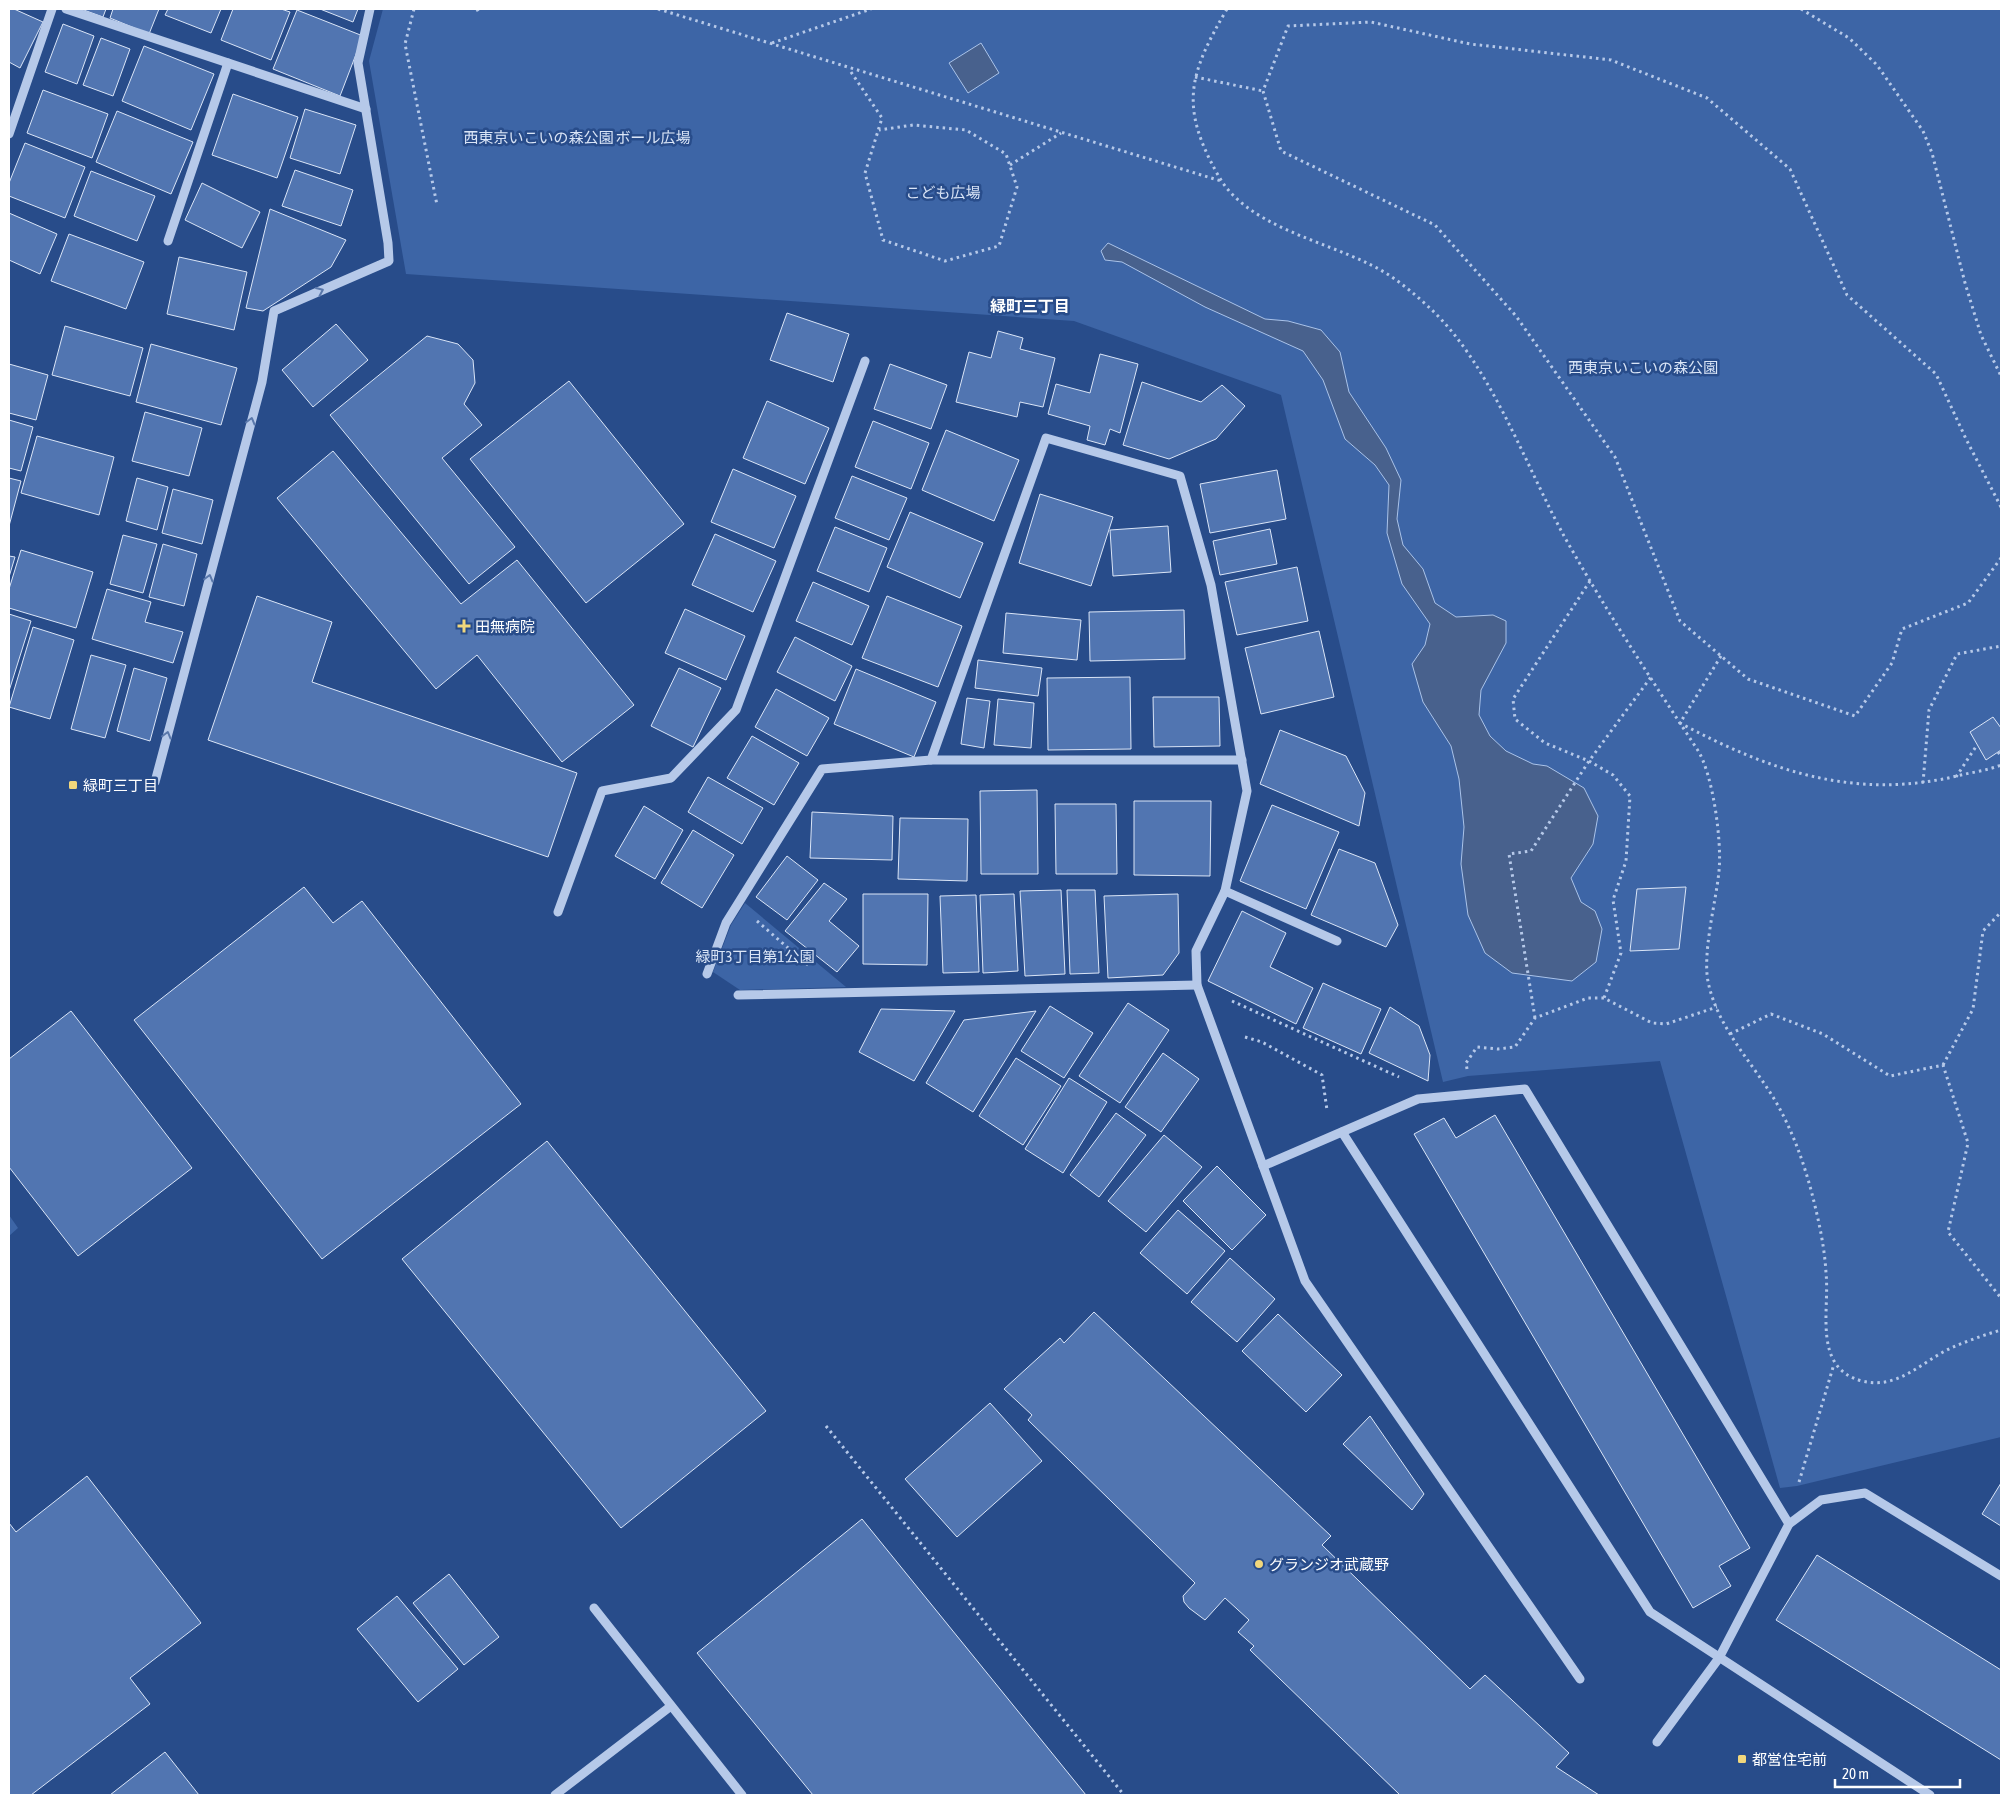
<svg xmlns="http://www.w3.org/2000/svg" width="2010" height="1804" font-family="'Asap Condensed','Noto Sans JP',sans-serif">
<rect width="100%" height="100%" fill="#284c8a"/>
<g fill="#3d65a6">
<polygon points="383,9 2001,9 2001,1437 1797,1486 1780,1488 1660,1061 1468,1076 1443,1082 1281,395 1074,321 406,274 369,61"/>
<polygon points="745,903 846,987 740,990 713,972 731,925"/>
<polygon points="9,1215 18,1228 9,1236"/>
</g>
<g fill="#48618d" stroke="#aac3e9">
<polygon points="981,43 999,73 968,93 949,63"/>
<polygon points="1108,243 1265,319 1288,321 1321,330 1340,352 1349,392 1386,448 1401,480 1397,519 1403,545 1423,569 1435,603 1456,617 1493,615 1506,621 1506,643 1481,690 1479,715 1490,736 1506,751 1533,764 1547,766 1584,788 1598,816 1593,844 1571,878 1581,902 1595,911 1602,929 1596,962 1572,981 1512,973 1485,953 1468,915 1461,864 1464,827 1459,779 1451,746 1423,702 1412,664 1425,645 1430,624 1402,584 1387,533 1389,485 1375,465 1345,439 1323,380 1303,351 1205,307 1122,262 1105,260 1101,251"/>
</g>
<g fill="#5175b1" stroke="#dae5f7">
<polygon points="9,9 14,9 43,22 20,68 9,62"/>
<polygon points="81,9 106,9 103,17"/>
<polygon points="113,9 159,9 149,34 110,18"/>
<polygon points="168,9 221,9 211,33 165,15"/>
<polygon points="233,9 281,9 290,12 271,60 221,40"/>
<polygon points="320,9 358,9 353,22"/>
<polygon points="297,10 363,36 340,96 273,69"/>
<polygon points="63,24 94,36 77,84 45,72"/>
<polygon points="101,38 130,49 113,96 83,85"/>
<polygon points="144,46 214,74 191,130 122,101"/>
<polygon points="43,90 108,114 92,158 27,133"/>
<polygon points="233,94 298,117 277,178 212,155"/>
<polygon points="305,109 356,125 340,174 290,158"/>
<polygon points="117,111 193,142 171,194 96,162"/>
<polygon points="25,143 85,167 65,218 9,196 9,183"/>
<polygon points="295,170 353,190 341,226 282,206"/>
<polygon points="91,171 155,196 137,241 74,216"/>
<polygon points="202,183 260,212 242,248 185,220"/>
<polygon points="270,209 346,240 331,267 263,311 246,308"/>
<polygon points="9,213 57,234 40,274 9,260"/>
<polygon points="69,234 144,262 126,309 51,281"/>
<polygon points="179,257 247,272 234,330 167,314"/>
<polygon points="787,313 849,334 833,382 770,360"/>
<polygon points="336,324 368,360 313,407 282,370"/>
<polygon points="65,326 143,348 130,396 52,375"/>
<polygon points="998,331 1023,338 1020,349 1055,358 1043,407 1020,402 1017,417 956,402 969,352 991,358"/>
<polygon points="427,336 458,344 473,360 475,383 464,404 482,425 442,458 515,547 469,584 330,415"/>
<polygon points="151,344 237,368 221,425 136,402"/>
<polygon points="1100,354 1138,364 1120,433 1110,429 1105,445 1087,440 1090,426 1048,414 1056,384 1090,393"/>
<polygon points="9,364 48,375 36,420 9,413"/>
<polygon points="890,364 947,385 931,429 874,409"/>
<polygon points="569,381 684,524 586,603 470,459"/>
<polygon points="1142,382 1201,402 1222,385 1245,406 1216,439 1169,459 1123,445"/>
<polygon points="767,401 829,428 805,484 743,458"/>
<polygon points="145,412 202,428 189,476 132,461"/>
<polygon points="9,420 33,427 21,471 9,468"/>
<polygon points="873,421 929,443 911,489 855,467"/>
<polygon points="946,430 1019,460 994,521 922,490"/>
<polygon points="37,436 114,457 99,515 21,493"/>
<polygon points="333,451 461,604 517,560 634,705 562,762 477,655 436,689 277,498"/>
<polygon points="733,469 796,496 774,548 711,522"/>
<polygon points="1277,470 1286,519 1210,533 1200,484"/>
<polygon points="852,476 907,498 889,540 835,518"/>
<polygon points="9,478 21,481 9,526"/>
<polygon points="137,478 168,487 157,530 126,521"/>
<polygon points="173,489 213,500 202,544 162,533"/>
<polygon points="1040,494 1113,517 1091,586 1019,563"/>
<polygon points="910,512 983,543 960,598 887,567"/>
<polygon points="1168,526 1171,572 1113,576 1110,530"/>
<polygon points="835,527 887,548 869,592 817,571"/>
<polygon points="1270,529 1277,564 1220,575 1213,541"/>
<polygon points="715,534 776,561 753,612 692,585"/>
<polygon points="123,535 157,544 143,593 110,584"/>
<polygon points="163,544 197,554 184,606 149,597"/>
<polygon points="21,550 93,572 76,628 9,608 9,589"/>
<polygon points="9,556 15,557 9,577"/>
<polygon points="1297,567 1308,621 1237,635 1225,582"/>
<polygon points="813,582 869,606 852,645 796,621"/>
<polygon points="107,589 151,602 145,622 183,632 173,663 92,639"/>
<polygon points="257,596 332,622 312,682 577,773 548,857 208,740"/>
<polygon points="887,596 962,626 938,687 862,658"/>
<polygon points="685,609 745,636 726,680 665,653"/>
<polygon points="1184,610 1185,659 1090,661 1089,612"/>
<polygon points="1006,613 1081,620 1077,660 1003,653"/>
<polygon points="9,614 31,621 9,691"/>
<polygon points="33,627 74,640 50,719 9,707"/>
<polygon points="1319,631 1334,697 1261,714 1245,648"/>
<polygon points="795,637 852,666 835,701 777,672"/>
<polygon points="91,655 126,665 105,738 71,729"/>
<polygon points="978,660 1042,668 1038,696 975,688"/>
<polygon points="134,668 167,678 150,741 117,731"/>
<polygon points="679,668 721,688 693,747 651,726"/>
<polygon points="856,669 936,702 914,757 834,724"/>
<polygon points="1130,677 1131,749 1048,750 1047,678"/>
<polygon points="776,689 829,718 807,756 755,727"/>
<polygon points="1153,697 1219,697 1220,746 1154,747"/>
<polygon points="967,698 990,701 984,748 961,744"/>
<polygon points="998,699 1034,703 1031,748 994,745"/>
<polygon points="1993,717 2001,728 2001,750 1986,760 1970,732"/>
<polygon points="1280,730 1346,756 1365,793 1359,826 1260,784"/>
<polygon points="752,736 799,763 774,805 727,778"/>
<polygon points="708,777 763,808 742,844 688,812"/>
<polygon points="1037,790 1038,874 981,874 980,791"/>
<polygon points="1134,801 1211,801 1210,876 1134,875"/>
<polygon points="1055,804 1116,804 1117,874 1056,874"/>
<polygon points="1272,805 1339,832 1306,909 1240,881"/>
<polygon points="644,806 683,830 655,879 615,856"/>
<polygon points="812,812 893,816 892,860 810,858"/>
<polygon points="900,818 968,819 967,881 898,879"/>
<polygon points="693,830 734,855 702,908 661,883"/>
<polygon points="1339,849 1375,863 1398,925 1386,947 1311,915"/>
<polygon points="787,856 818,880 787,920 756,897"/>
<polygon points="824,883 847,899 829,921 859,946 837,972 785,931"/>
<polygon points="304,887 333,923 362,901 521,1104 322,1259 134,1020"/>
<polygon points="1686,887 1679,949 1630,951 1637,889"/>
<polygon points="1061,890 1065,974 1025,976 1020,891"/>
<polygon points="1067,890 1095,890 1099,973 1070,974"/>
<polygon points="863,894 928,894 927,965 863,964"/>
<polygon points="1014,894 1018,971 983,973 980,895"/>
<polygon points="1178,894 1179,953 1163,975 1108,978 1104,896"/>
<polygon points="976,895 979,972 943,973 940,896"/>
<polygon points="1242,911 1286,933 1270,967 1313,988 1296,1024 1208,981"/>
<polygon points="1323,983 1381,1009 1361,1054 1303,1028"/>
<polygon points="1128,1003 1169,1030 1120,1103 1079,1076"/>
<polygon points="1050,1006 1093,1033 1064,1078 1021,1051"/>
<polygon points="1390,1007 1419,1026 1430,1055 1428,1081 1369,1053"/>
<polygon points="881,1009 955,1011 914,1081 859,1052"/>
<polygon points="71,1011 192,1168 78,1256 9,1167 9,1059"/>
<polygon points="1036,1011 973,1112 926,1083 964,1020"/>
<polygon points="1163,1053 1199,1079 1161,1132 1125,1107"/>
<polygon points="1016,1058 1061,1086 1023,1145 979,1116"/>
<polygon points="1069,1078 1107,1102 1063,1173 1025,1149"/>
<polygon points="1116,1113 1146,1135 1099,1197 1070,1175"/>
<polygon points="1495,1115 1750,1548 1719,1566 1731,1586 1693,1608 1414,1134 1444,1118 1456,1138"/>
<polygon points="1164,1135 1202,1167 1146,1232 1108,1201"/>
<polygon points="547,1141 766,1411 621,1528 402,1259"/>
<polygon points="1217,1166 1266,1215 1232,1250 1183,1201"/>
<polygon points="1178,1210 1225,1251 1187,1294 1140,1253"/>
<polygon points="1230,1258 1275,1299 1237,1342 1191,1302"/>
<polygon points="1094,1312 1331,1536 1322,1545 1470,1689 1485,1675 1569,1753 1556,1767 1599,1795 1400,1795 1250,1650 1254,1646 1238,1632 1249,1620 1225,1598 1205,1620 1189,1608 1184,1602 1183,1596 1195,1583 1028,1420 1032,1415 1004,1389 1060,1338 1064,1343"/>
<polygon points="1278,1314 1342,1375 1306,1412 1242,1351"/>
<polygon points="990,1403 1042,1461 957,1537 905,1479"/>
<polygon points="1370,1416 1424,1494 1412,1510 1343,1444"/>
<polygon points="87,1476 201,1623 130,1678 150,1704 31,1795 9,1795 9,1523 16,1532"/>
<polygon points="2001,1483 2001,1526 1982,1514"/>
<polygon points="862,1519 1086,1795 813,1795 697,1653"/>
<polygon points="1817,1555 2001,1670 2001,1760 1776,1620"/>
<polygon points="449,1574 499,1637 464,1665 413,1603"/>
<polygon points="397,1596 458,1669 418,1702 357,1629"/>
<polygon points="165,1752 199,1795 110,1795"/>
</g>
<g fill="none" stroke-linecap="round" stroke-linejoin="round">
<g stroke="#b6c9e9" stroke-width="3" stroke-dasharray="2.5 4" stroke-linecap="butt">
<polyline points="414,9 405,44 437,205"/>
<polyline points="477,9 479,13"/>
<polyline points="658,9 1221,181"/>
<path d="M1227,9c-38,65 -48,97 -9,166 27,50 103,65 151,89 24,11 46,30 65,48 58,57 91,152 130,224 41,73 87,143 133,213 16,24 25,93 22,122 -3,32 -18,85 -10,115 11,45 44,77 67,116 21,37 33,76 42,117 4,18 7,36 8,54 4,37 -14,95 36,108 36,9 59,-19 89,-33 16,-7 33,-13 50,-18"/>
<polyline points="1801,9 1849,38 1877,65 1923,131 1932,153 1965,283 1981,335 2001,376"/>
<polyline points="772,43 871,9"/>
<polyline points="851,72 882,118 865,173 883,240 945,261 999,246 1017,187 1006,154 966,130 913,125 879,130"/>
<polyline points="1195,77 1263,91"/>
<polyline points="1010,165 1061,133"/>
<polyline points="2001,507 1966,439 1936,374 1847,295 1790,169 1707,98 1611,60 1470,44 1371,22 1288,26 1263,91 1281,151 1435,225 1516,316 1615,457 1680,621 1748,679 1855,716 1892,663 1902,629 1968,603 2001,558"/>
<polyline points="1590,581 1513,699 1515,719 1545,743 1589,761 1613,775 1630,796 1626,861 1613,900 1621,953 1604,998"/>
<path d="M1721,656l-41,67c92,49 177,78 281,52 13,-3 28,-5 40,-10"/>
<polyline points="1998,752 2001,756"/>
<polyline points="1956,777 1977,745"/>
<polyline points="1923,783 1929,710 1957,654 2001,646"/>
<polyline points="757,921 809,966"/>
<polyline points="1232,1001 1399,1077"/>
<polyline points="1535,1018 1509,854 1531,851 1589,761 1651,677"/>
<polyline points="1730,1034 1771,1014 1823,1034 1890,1076 1943,1065 1968,1143 1948,1232 2001,1298"/>
<polyline points="1245,1037 1262,1042 1322,1075 1327,1110"/>
<polyline points="1943,1065 1973,1009 1983,931 2001,912"/>
<polyline points="1467,1069 1466,1063 1477,1047 1498,1049 1515,1047 1535,1018 1588,998 1604,998 1652,1023 1666,1024 1717,1007"/>
<polyline points="826,1426 1124,1795"/>
<polyline points="1799,1482 1834,1364"/>
</g>
<g stroke="#b6c9e9" stroke-width="9">
<polyline points="66,9 366,109"/>
<polyline points="9,134 52,9"/>
<polyline points="168,241 228,63"/>
<polyline points="931,760 1242,760"/>
<polyline points="155,782 262,382 274,311 389,261 388,243 358,63 370,9"/>
<polyline points="1225,891 1337,941"/>
<polyline points="558,912 602,791 671,778 736,710 865,361"/>
<polyline points="707,974 726,923 822,769 931,760 1046,438 1180,476 1211,585 1247,791 1225,891 1196,951 1197,985 1305,1281 1580,1679"/>
<polyline points="738,995 1197,985"/>
<polyline points="1342,1132 1650,1612 1930,1795"/>
<polyline points="1263,1166 1418,1099 1525,1089 1789,1524"/>
<polyline points="594,1608 742,1795"/>
<polyline points="1657,1742 1719,1658 1789,1524 1821,1500 1865,1493 2001,1576"/>
<polyline points="555,1795 671,1706"/>
</g>
</g>
<defs><path id="oneway-chevron" d="M-2-3.5L2.5 0L-2 3.5" fill="none" stroke-width="1.6" stroke-linecap="round" stroke-linejoin="round" transform="scale(1.25)"/></defs>
<g stroke="#5a78ab">
<use href="#oneway-chevron" transform="translate(320 291) rotate(-24)"/>
<use href="#oneway-chevron" transform="translate(251 421) rotate(-75)"/>
<use href="#oneway-chevron" transform="translate(209 578) rotate(-75)"/>
<use href="#oneway-chevron" transform="translate(167 735) rotate(-75)"/>
</g>
<g fill="#f1d77c" stroke="#284c8a" stroke-width="2">
<path d="M461.5 618.5h5v5h5v5h-5v5h-5v-5h-5v-5h5z"/>
<rect x="68" y="780" width="10" height="10" rx="2.5"/>
<circle cx="1259" cy="1564" r="5"/>
<rect x="1737" y="1754" width="10" height="10" rx="2.5"/>
</g>
<g text-anchor="middle" dominant-baseline="central" stroke-width="5" stroke-linejoin="round" paint-order="stroke">
<g font-size="15" fill="#dae5f7" stroke="#284c8a">
<text x="577" y="137">西東京いこいの森公園 ボール広場</text>
<text x="943" y="192">こども広場</text>
<text x="1643" y="367">西東京いこいの森公園</text>
<text x="755" y="956">緑町3丁目第1公園</text>
</g>
<g font-size="15" fill="#fff" stroke="#284c8a" text-anchor="start">
<text x="475" y="626">田無病院</text>
<text x="83" y="785">緑町三丁目</text>
<text x="1269" y="1564">グランジオ武蔵野</text>
<text x="1752" y="1759">都営住宅前</text>
</g>
<g font-size="16" font-weight="bold" fill="#fff" stroke="#284c8a">
<text x="1030" y="306">緑町三丁目</text>
</g>
</g>
<rect width="2010" height="1804" fill="none" stroke="#ffffff" stroke-width="20"/>
<path d="M1835 1779v8h125v-8" fill="none" stroke="#ffffff" stroke-width="2.5"/>
<text x="1842" y="1779" font-size="15" fill="#ffffff" stroke="#284c8a" stroke-width="4" paint-order="stroke">20 m</text>
</svg>
